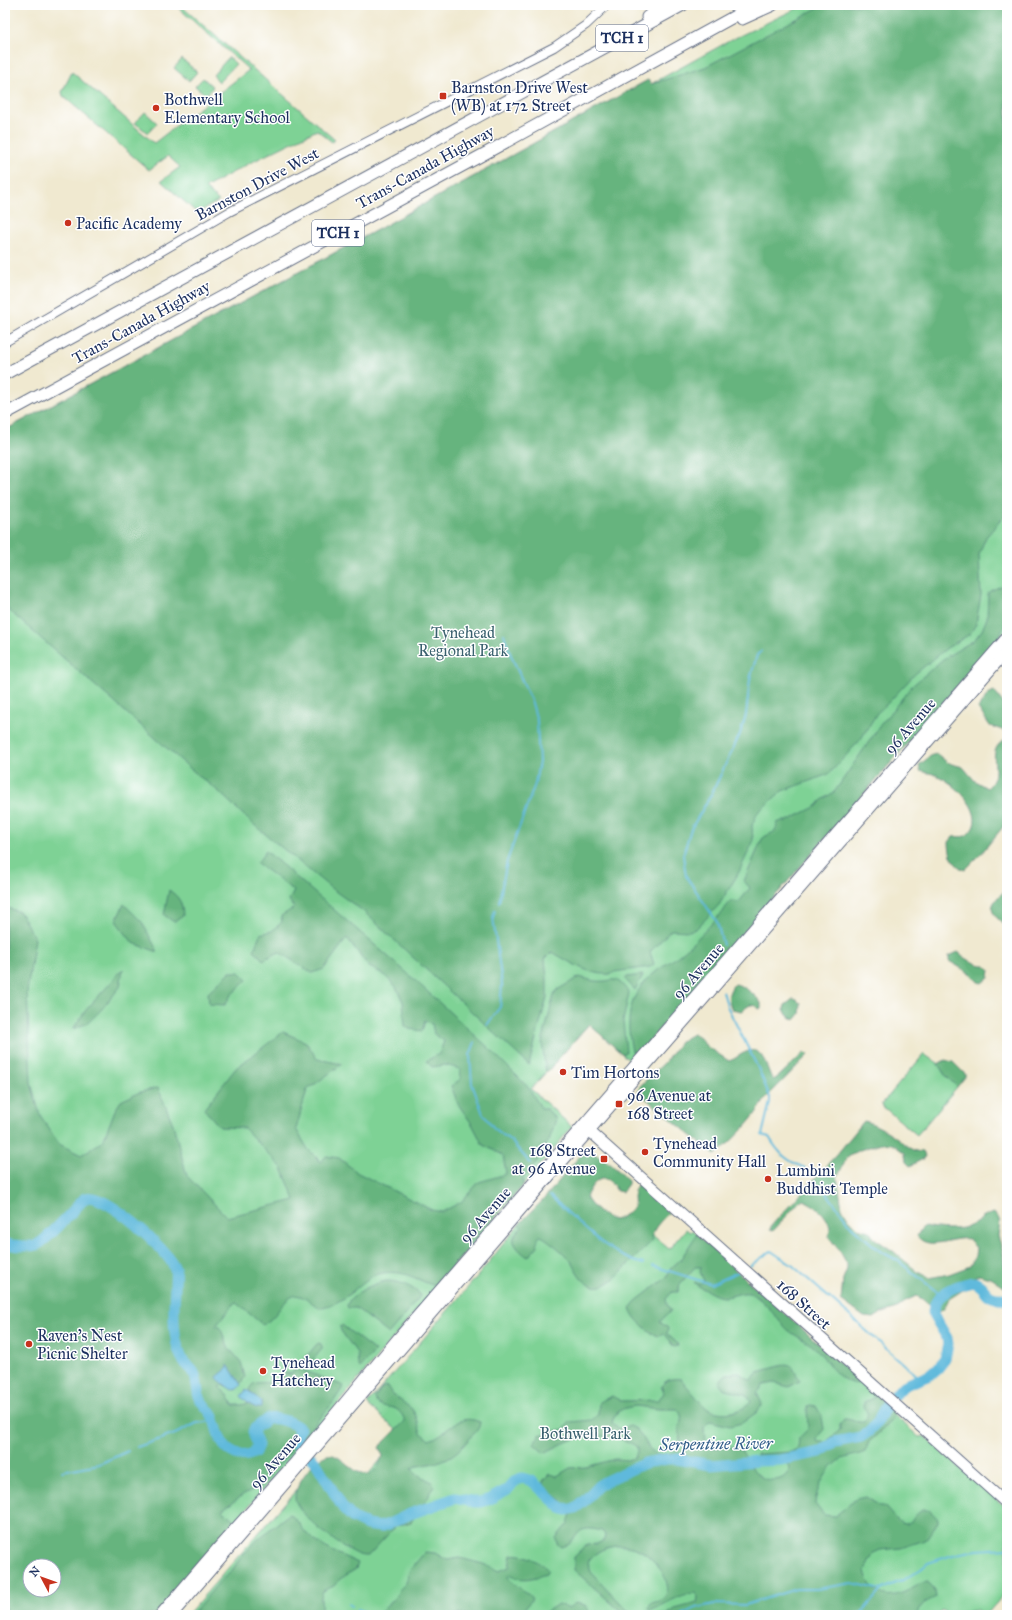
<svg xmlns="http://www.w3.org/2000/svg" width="1012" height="1620" font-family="'IM FELL Great Primer',serif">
<rect width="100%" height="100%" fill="#fff"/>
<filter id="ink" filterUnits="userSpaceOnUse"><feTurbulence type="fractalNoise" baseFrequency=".025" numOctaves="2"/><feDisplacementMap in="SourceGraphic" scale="8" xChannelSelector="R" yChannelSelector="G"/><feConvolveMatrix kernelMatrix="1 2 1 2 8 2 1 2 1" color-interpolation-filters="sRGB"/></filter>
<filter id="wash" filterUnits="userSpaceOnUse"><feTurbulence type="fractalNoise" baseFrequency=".012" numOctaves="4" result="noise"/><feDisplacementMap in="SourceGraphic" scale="16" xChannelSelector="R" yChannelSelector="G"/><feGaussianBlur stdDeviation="0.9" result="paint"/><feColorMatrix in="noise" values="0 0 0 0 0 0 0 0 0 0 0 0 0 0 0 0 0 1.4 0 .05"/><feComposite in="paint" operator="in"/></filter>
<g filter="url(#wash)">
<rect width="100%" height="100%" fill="#f0e9d0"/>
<g fill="#7ed295" stroke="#4c807a" fill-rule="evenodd">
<polygon points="175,5 180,5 335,140 332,142 317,130 248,164 205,188 219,201 200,211 195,211 161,181 180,167 168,156 149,170 63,96 62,92 72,72 154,143 249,70"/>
<path d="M804,5h203v624l-376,433 -42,-38 -58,65 41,38 -237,280 -101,116 -229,92v-1185l372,-200 271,-150 3,4 80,-44zM30,1566h24v24h-24z"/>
<polygon points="228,58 230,58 236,64 219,82 213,75"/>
<polygon points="182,59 197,72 189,81 174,68"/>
<polygon points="203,78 213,87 206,95 195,86"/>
<polygon points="145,112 157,123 148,133 135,123"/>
<polygon points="924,1054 938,1064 945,1075 957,1087 917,1135 881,1105"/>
<polygon points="519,1224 631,1256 651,1234 669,1249 686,1229 690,1232 693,1230 697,1234 695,1237 859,1381 859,1378 877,1394 874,1397 919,1437 924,1436 1007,1509 1007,1591 986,1615 983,1615 977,1610 950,1615 941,1610 937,1615 187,1615 325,1457 358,1486 402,1435 367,1404 481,1272"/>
</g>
<g fill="#66b47e" stroke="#40726e" fill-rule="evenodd">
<path d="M823,5h184v508l-21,24 -7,17 2,41 -5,29 -6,10 -23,14 -32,26 -28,30 -10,9 -16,26 -32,35 -47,17 -24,21 -6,13 1,17 -15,32 -19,31 -23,24 -7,2 -18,-1 -21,22 4,12 -4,3 -36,5 -2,2c-23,2 -40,-11 -60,-22l-7,7 2,19v19l-18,68 -166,-154 -31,-22 -79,-65 -35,-33 -18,-14 -195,-170v-177l372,-200 271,-150 3,4 54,-17z"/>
<path d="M1001,586l6,4v31l-9,18 -361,416 -5,-4c-6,-28 -5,-54 19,-75 8,-8 18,-13 27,-20 19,-16 37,-35 53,-55l8,1 11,-14 -6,-7 18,-42c7,-7 14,-3 15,-16l5,-2h5l30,-15 4,-5 14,-10 46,-67 31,-38 31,-27 31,-19 8,-10 5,-12 1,-24 2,-3z"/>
<path d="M994,691l9,12 4,1v118l-27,33 -15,15c-12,-4 -16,-16 -16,-28l4,-5c5,-1 12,1 15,-3 21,-18 -11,-49 -28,-57 -7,-4 -13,-4 -20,-6l-1,-6 13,-10 5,-1 11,9 15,4 12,14 12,7c19,-16 -5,-36 19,-49v-6l-4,-3 -12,-4 -12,-18 10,-14z"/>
<path d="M266,851l140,121 85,78 36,36 15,23h5l9,10 -7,22 -7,9 -6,14 -13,15v7l-87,100c-12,-3 -24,-11 -37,-13 -32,-4 -37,15 -60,28 -6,4 -13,5 -20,7 -6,-4 -12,-10 -19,-12 -15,-5 -24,26 -38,28l-27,-22 -19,24 4,1 8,20 13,15 4,15 -9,13 -13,-5 -4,2 9,8 5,10h8l9,-2 4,4 8,-4 -13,-13c4,-11 13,-6 22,-8 5,-1 10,-6 14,-9l6,1 26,-30 3,-1 2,3v3l-17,21v1l39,15 -12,18 -72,83 -16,7 -22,16 11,9 1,4 -78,92h-151v-708l15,5 15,27 -8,52 4,92 9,32 19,29 22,11 22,-14 12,-31 6,-9 19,-9 18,-4 15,36 14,52 40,41 68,-17 -13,-32 -38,-40 -24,-1 -16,-18 32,-41 47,-36 23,10 11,17 25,5 -35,26 -11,39 12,20 13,13 5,-6 13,2 19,15 74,37 10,2 19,-10 18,-20 27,-8 -3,-19 -20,-10 -11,-21 -14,-20 -7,-18 10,-7 -1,-10 -15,-4 -13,2 -6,-6 13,-7 5,-13 -10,-7 -2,-10 -7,-3 -3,10 -13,-2 -4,-3 -2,-24 -7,-15 -13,-13 -14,-7 -22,-29 -23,31 -12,4 -33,-21 -16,8 -9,-10 6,-16 12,-3 10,-9 -1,-6 13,-8 -5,-8 5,-9 -37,-28zM30,1566h24v24h-24z"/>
<path d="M1007,889v38c-20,-16 -19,-22 0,-38z"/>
<path d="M169,890c11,8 13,12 14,26l-9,6 -10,-7z"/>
<polygon points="124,904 142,922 158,952 133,943 116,921"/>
<path d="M958,952c5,4 11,9 17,11 7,3 9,0 15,7l-1,7 -7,6 -4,-1 -7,-8 -22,-13v-5z"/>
<polygon points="123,969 120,987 101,1010 88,1023 73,1029 86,1010"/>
<polygon points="230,972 239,972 247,980 231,995 225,1005 209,1004 208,993"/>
<polygon points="643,975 635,990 625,979 627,977"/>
<path d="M579,977c5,1 10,3 16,4 19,2 19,-9 34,12l-6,28 3,30 -2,3 -3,-1 -32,-29 -43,49 -4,-30 12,-49 3,-4z"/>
<path d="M734,984c8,0 23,12 27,19v5l-2,1 -3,-3 -6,-1 -9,6 -9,-2c-6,-10 -4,-16 2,-25z"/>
<polygon points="793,999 797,1000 801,1004 800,1014 795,1020 787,1015 784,1009 785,1005"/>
<path d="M693,1034l7,4 6,8 23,15c7,-2 11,-7 17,-9 18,-8 20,18 27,28l5,-3 26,-24 5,1 -43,44c-12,21 -31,41 -51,57l-77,-63 2,-6 25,-24 16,-21z"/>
<polygon points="945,1060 953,1062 965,1074 965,1077 957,1087 945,1075 938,1064"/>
<path d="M864,1121c7,1 23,10 29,14 11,7 16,17 30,17l2,4 -2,3 -13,7 -4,-4 -1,-9 -13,-9 -11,-1 -24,8 -10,7 -10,19 5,31 6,10 10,10 11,3 5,7 19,13 25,21 11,6 20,-4 21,-8 5,-10 1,-8 -7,-9c-17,-3 -40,13 -52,-3l4,-7 4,-3c12,3 37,5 47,-1 10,-5 10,-9 22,-12l4,4 2,5 -2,14 5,15 1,13 3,6v19l-16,-11 -12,-3 -8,4 -5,9 -17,11 -6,11 -5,2c-8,-5 -13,-12 -21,-16l-10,4 -8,7 -19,7 -6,4 -10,-1 -23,-17 2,-21 4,-10v-5l-6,-11 -12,-16c0,-4 1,-6 1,-9 -2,-13 -16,-24 -27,-28l-3,1 -27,30 -3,-1 1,-4 67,-73z"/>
<path d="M587,1150c13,5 33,20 41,31v3l-6,8 -5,-1c-11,-21 -23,-12 -31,6 4,9 19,22 29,23 34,-15 10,-21 23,-36l15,12 16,17c-7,7 -19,17 -16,27l-38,38c-15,13 -27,11 -38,-6 -2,-5 -4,-9 -8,-13 -7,-8 -17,-16 -26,-22l-3,-1c-3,3 -3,6 -2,10l-10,11c-5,-3 -17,-13 -14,-20 1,-4 6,-7 8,-10l-3,-3 24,-24 35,-42z"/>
<path d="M697,1234l32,30 66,58 51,47 13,9v3l-2,3c-20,-3 -27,-20 -39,-33 -8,-9 -20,-13 -30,-21 -12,-11 -20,-26 -34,-35 -9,-6 -21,2 -30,2 -7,0 -14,-5 -20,-8 -4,-2 -7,-3 -10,-7l6,2 4,-3 -4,-9 1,-5h-6l-15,17 -2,8h-6l-6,7 1,5 4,6c-3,5 -7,7 -11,12l8,6 -1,6 10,9 1,3 -4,1 -11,-14 -6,4c-10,-8 -23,-16 -27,-29l6,-7 30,-23 5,-10 9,-8z"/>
<path d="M386,1281c14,0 25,5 35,14l-32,39 -33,-26h-8l-1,-3c7,-13 25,-21 39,-24z"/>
<polygon points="342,1325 375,1351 360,1368 358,1365 357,1353 341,1331 340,1327"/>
<path d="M784,1365l8,1 8,15 -11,6 -15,-4 -10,2 -7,8 5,11 -5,8 -15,11 -12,3 -20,-5 -6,6 1,16 10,6 10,-3 14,2c11,12 15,34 36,32 8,-1 11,-4 15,-11l-2,-7h-22l-9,-3v-5l34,-2 7,-4 1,-10 9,-9 -1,-22 3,-2 6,1 6,11 2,12 -7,9 1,4h8l14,-12v-6l4,-5c8,0 13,4 20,3 8,-11 -1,-10 0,-20l7,-3 6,-5 17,18 -1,8 -24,22 -4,10c-8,4 -19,4 -26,9 -13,9 -23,28 -24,43l9,11 11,1 21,-17 10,-2 14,9h4c5,5 14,18 22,18 6,0 6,-5 9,-8 10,-11 15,-6 23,3v3l-12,17 -4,2 -21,7 -21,2 -6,3 -9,17c3,17 15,30 34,24 12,-3 15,-11 29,-12l7,9 1,6c-13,7 -12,4 -20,18h-250l9,-6 22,-6 1,-6 -3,-4c-16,1 -30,12 -45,18l-2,-3 3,-5c33,-5 9,-40 -8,-51 -17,-11 -45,-7 -55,10l3,10 41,43h-7l-51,-45v-13l13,-12 10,-1 7,-4 1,-5 -3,-4c-31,-8 -19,9 -41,16l-4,-3 -1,-6 12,-15 3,-9 -10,-14 -18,-13v-6l6,-7 8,2 13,-8 16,-1 29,-8 15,1 5,-3 2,-5v-5c-19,-14 -52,-14 -73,-4 -7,3 -13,7 -20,10l-10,-9 5,-9 25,-6 6,-7 22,-2 6,-6 1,-12 13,-6 9,5 37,-1 6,-7 -3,-7c6,-7 11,-8 20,-7 5,6 22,27 27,30 15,7 32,4 43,-7l-5,-8 -21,-4 -6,-8 7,-8 13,-1 12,7 7,-8zM636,1406l22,3h19c7,7 4,11 2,20 0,4 1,9 1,14l-9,10 -14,2 -8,-7 -7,-12 -6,-7 -6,-3 -10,3 -8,-6c3,-13 11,-15 24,-17z"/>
<path d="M387,1386l5,8 20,15 4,7 5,17 8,7c22,-7 26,-28 51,-18 -1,8 -4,9 -9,15 -14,16 -21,23 -42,27 -7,2 -11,1 -18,4l4,5 17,9 2,5 -4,5 -1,4 -18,26 -14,4 -5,4 -24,26c-3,0 -6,0 -9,-1 -15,-5 -64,-41 -64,-58 0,-13 23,-46 38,-42 9,3 16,12 25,17 4,1 8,2 12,3l8,-8 5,-11 -4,-9 26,-26c-8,-20 -17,-9 -29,-19l-1,-5 7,-9z"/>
<path d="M289,1514c8,4 12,14 19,21 14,13 33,20 50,28l-2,6 -16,10 -6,7 -11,5c-5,10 2,15 -5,24h-127l31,-36 9,-7 10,-15 17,-18z"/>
<path d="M425,1552l10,1 12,7 13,-2 23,6 16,7 10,-4 2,-12c11,-3 30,7 37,15l-2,4c-12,4 -25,8 -35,1l-3,1c1,7 19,14 24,23l-8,10h-4l-5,6h-137l19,-20 2,-5 7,-7 3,-12z"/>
<polygon points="576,1603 585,1605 591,1615 541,1615 558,1604 568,1608"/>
</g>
<g fill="#5fb9dc" stroke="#3d749d">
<path d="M228,1365l13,20c-6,8 -10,5 -17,-1 -3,-3 -5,-3 -7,-7l11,-9z"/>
<path d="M246,1390l4,2 11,9v7c-7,1 -16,-7 -20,-12z"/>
</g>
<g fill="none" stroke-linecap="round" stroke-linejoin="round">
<g stroke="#5fb9dc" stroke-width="2">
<polyline points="499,902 507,861 535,784 539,762 537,721 532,703 510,653 504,634"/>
<polyline points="723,945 717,922 686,876 683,855 691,829 711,795 740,734 746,715 750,679 757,655 761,651"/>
<path d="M723,991l4,15 31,62 12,29v5l-8,33 7,2c10,17 18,24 36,31"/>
<polyline points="487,1025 500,1007 502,985 494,925 493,917 495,910"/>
<polyline points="475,1042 470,1055 472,1084 483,1114 494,1128 511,1141 531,1164"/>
<polyline points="823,1188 851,1226 880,1251 897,1260 941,1295"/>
<path d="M550,1196c28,25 56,58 93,68"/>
<polyline points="653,1266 711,1284 738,1272"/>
<polyline points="750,1266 771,1251 792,1265 921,1379"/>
<polyline points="137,1447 175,1434 197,1423 215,1421"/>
<polyline points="62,1471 99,1464 128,1451"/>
<polyline points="348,1604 351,1606"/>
<polyline points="358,1609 370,1615"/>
<polyline points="681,1615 696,1608 714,1604 745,1605 796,1589 817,1589 852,1583 881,1590 903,1580 921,1569 928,1563 956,1554 977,1550 1007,1548"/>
<polyline points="860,1615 881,1590"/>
</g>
<g stroke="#5fb9dc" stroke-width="11">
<path d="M5,1244c10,1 21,4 31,1 10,-3 39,-37 49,-47 19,-7 84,52 90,71 1,5 0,12 0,18 -1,15 -2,31 0,46 1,9 4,21 9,29 3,4 8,6 10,11 3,7 3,16 5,24 3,7 10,12 14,20 3,7 4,15 8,23 6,13 21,20 34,12l3,-7 -5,-13 1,-3 13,-10c10,-2 26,3 33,10l-3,7 -1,8 19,17 28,47 10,10 14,7 13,2 9,-3 21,-10 45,-16 20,4h6l9,-3 18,-10 8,-9 6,-2 10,3 29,27 6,2 8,-2 7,-5 16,-17 8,-5 39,-18 22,-4h10l34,6 46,-4 23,-1 40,-8 15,-10 26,-5 7,-5 9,-9 9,-18"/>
<path d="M895,1395l8,-9 27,-11 8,-7 7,-9 3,-15 -1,-6 -14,-24c0,-21 24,-29 41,-32 16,6 7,18 33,16"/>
</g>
</g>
</g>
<g filter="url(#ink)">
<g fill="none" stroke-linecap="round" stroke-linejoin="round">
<defs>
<polyline id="minor" points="5,342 229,212 554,47 586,25 607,5"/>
<g id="major">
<polyline points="585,1127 1007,1504"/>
<polyline points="160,1615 221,1544 295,1462 398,1338 1007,637"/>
<polyline points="172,1615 542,1185 1007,651"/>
</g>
<g id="highway">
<polyline points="647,17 666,5"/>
<polyline points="742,19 773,5"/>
<polyline points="5,374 683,5"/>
<polyline points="5,414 486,153 755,5"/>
</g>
</defs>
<use href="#minor" stroke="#667086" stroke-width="10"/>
<use href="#major" stroke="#667086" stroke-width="12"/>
<use href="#highway" stroke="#667086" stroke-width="13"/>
<use href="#minor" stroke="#fff" stroke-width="8"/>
<use href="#major" stroke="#fff" stroke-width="10"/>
<use href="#highway" stroke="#fff" stroke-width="11"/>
</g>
</g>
<g fill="#c8321e" stroke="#fff" stroke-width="1.5">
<rect x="439" y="92" width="8" height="8" rx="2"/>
<circle cx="156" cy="108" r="4"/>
<circle cx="68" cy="223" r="4"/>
<circle cx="563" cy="1072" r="4"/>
<rect x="615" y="1100" width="8" height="8" rx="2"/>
<circle cx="645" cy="1152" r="4"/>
<rect x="600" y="1155" width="8" height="8" rx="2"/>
<circle cx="768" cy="1179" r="4"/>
<circle cx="29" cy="1344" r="4"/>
<circle cx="263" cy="1371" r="4"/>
</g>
<g text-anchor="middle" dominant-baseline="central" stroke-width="3" stroke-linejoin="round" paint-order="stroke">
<g fill="#fff" stroke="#5f6d8e" stroke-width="1">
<rect x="596" y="25" width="52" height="26" rx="3"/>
<rect x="312" y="220" width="52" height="26" rx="3"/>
</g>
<g font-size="15" font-weight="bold" fill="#1b2f5e">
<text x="622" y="38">TCH 1</text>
<text x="338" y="233">TCH 1</text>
</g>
<g font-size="16" fill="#1b2f5e" stroke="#fff" text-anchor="start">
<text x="451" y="87">Barnston Drive West<tspan x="451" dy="18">(WB) at 172 Street</tspan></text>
<text x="164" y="99">Bothwell<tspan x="164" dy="18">Elementary School</tspan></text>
<text x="76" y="223">Pacific Academy</text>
<text x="571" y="1072">Tim Hortons</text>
<text x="627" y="1095">96 Avenue at<tspan x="627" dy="18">168 Street</tspan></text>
<text x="653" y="1143">Tynehead<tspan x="653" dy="18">Community Hall</tspan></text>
<text x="596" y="1150" text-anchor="end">168 Street<tspan x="596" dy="18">at 96 Avenue</tspan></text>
<text x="776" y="1170">Lumbini<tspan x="776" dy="18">Buddhist Temple</tspan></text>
<text x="37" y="1335">Raven's Nest<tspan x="37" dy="18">Picnic Shelter</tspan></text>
<text x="271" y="1362">Tynehead<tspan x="271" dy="18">Hatchery</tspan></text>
</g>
<g font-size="16" fill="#1b2f5e" stroke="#fff">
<text transform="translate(425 167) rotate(-29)">Trans-Canada Highway</text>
<text transform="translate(257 184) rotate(-28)">Barnston Drive West</text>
<text transform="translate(141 322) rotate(-29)">Trans-Canada Highway</text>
<text transform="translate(910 726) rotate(-49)">96 Avenue</text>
<text transform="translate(698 971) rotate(-49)">96 Avenue</text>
<text transform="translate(485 1215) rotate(-49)">96 Avenue</text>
<text transform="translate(804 1304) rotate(42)">168 Street</text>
<text transform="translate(275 1461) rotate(-49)">96 Avenue</text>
</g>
<g font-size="16" fill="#39606e" stroke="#fff">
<text x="463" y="632">Tynehead<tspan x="463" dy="18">Regional Park</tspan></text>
<text x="585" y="1433">Bothwell Park</text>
</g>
<g font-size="17" font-style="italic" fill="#335f8a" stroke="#fff">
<text transform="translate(716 1444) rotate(-1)">Serpentine River</text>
</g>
</g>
<rect width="1012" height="1620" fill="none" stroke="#fff" stroke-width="20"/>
<g transform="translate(42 1578) rotate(311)"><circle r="19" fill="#ffffff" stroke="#a4acbf"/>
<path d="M0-3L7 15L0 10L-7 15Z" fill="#c8321e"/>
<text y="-6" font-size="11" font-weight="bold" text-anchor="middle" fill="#1b2f5e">N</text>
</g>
</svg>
